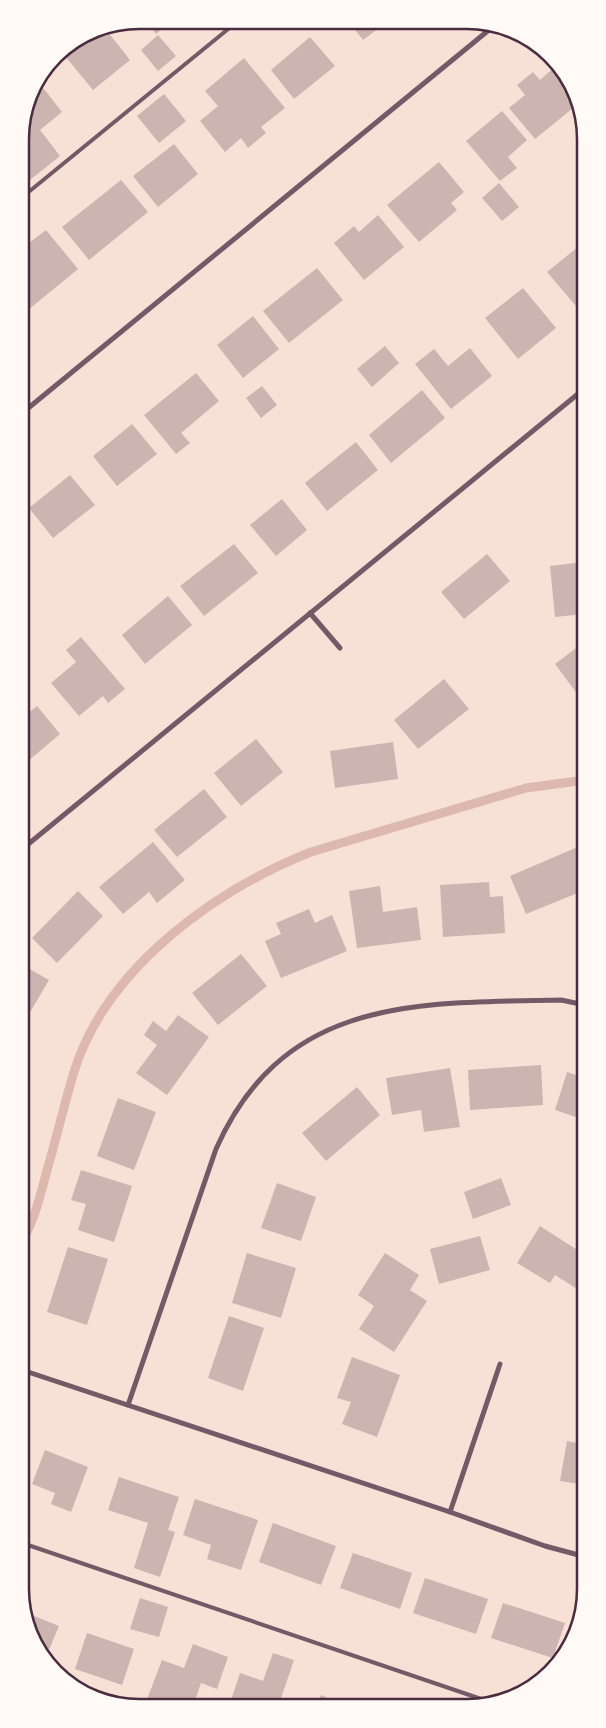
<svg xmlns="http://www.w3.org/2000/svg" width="606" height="1728" font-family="Manrope,sans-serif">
<rect width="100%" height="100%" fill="#f7e1d7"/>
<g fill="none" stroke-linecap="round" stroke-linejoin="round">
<path stroke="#dcb8b0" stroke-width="9" d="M22,1241c12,-20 18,-44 24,-67 10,-34 18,-69 28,-102 32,-104 141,-182 237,-220l215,-64 59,-8"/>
</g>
<g fill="#ccb4b1">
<polygon points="145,20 172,20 156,34"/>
<polygon points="348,21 356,21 387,22 363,40"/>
<polygon points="104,27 130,60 93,90 60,50 93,29"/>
<polygon points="158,35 176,56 158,71 141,50"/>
<polygon points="310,37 335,66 294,99 271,70"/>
<polygon points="244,58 285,108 261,127 266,133 248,148 241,138 225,152 200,121 218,106 205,91"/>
<polygon points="557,65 578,104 535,139 509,108 525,95 517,85 533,72 540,80"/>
<polygon points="37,80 62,112 40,130 60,156 25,184 20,179 20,130 32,86"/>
<polygon points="164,94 186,121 159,143 137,116"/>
<polygon points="502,111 527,140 508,157 517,168 500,181 466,141"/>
<polygon points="174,144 198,174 158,207 133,176"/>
<polygon points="439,162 464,192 451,203 457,210 419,242 387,205"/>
<polygon points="121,180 148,212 89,260 62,227"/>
<polygon points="499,183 519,207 502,221 482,198"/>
<polygon points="378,215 404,247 364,280 334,243 354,226 359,232"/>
<polygon points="46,230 78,269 22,315 20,250"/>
<polygon points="584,242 584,299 576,306 547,272"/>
<polygon points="317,268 343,300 289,343 263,311"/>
<polygon points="523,288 556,328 518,359 485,318"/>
<polygon points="253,316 279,349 243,378 217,345"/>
<polygon points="385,346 399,363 372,387 357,369"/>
<polygon points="470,348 492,376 451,409 415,364 434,349 448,366"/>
<polygon points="196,373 219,401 181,433 190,443 176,454 144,415"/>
<polygon points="262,386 277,405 261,418 246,398"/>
<polygon points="422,390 445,418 391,463 369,435"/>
<polygon points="132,424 157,454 117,486 93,456"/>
<polygon points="356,442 378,470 327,511 305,483"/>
<polygon points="70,475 95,505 53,538 29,508"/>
<polygon points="282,499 307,530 276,556 250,525"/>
<polygon points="21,541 30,553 21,560"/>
<polygon points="234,544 258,573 204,616 180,586"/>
<polygon points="487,554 510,581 464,619 441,592"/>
<polygon points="584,562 584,614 555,617 550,566"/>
<polygon points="168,596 192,625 145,664 122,635"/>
<polygon points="81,637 125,689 108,703 103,696 79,716 51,683 76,662 66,650"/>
<polygon points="584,642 584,703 555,664"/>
<polygon points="444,679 469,709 418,749 394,720"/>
<polygon points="37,706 60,734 21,767 21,719"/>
<polygon points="256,739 283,772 241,806 214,773"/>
<polygon points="393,742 398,779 335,788 330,751"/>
<polygon points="204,789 227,817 177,857 154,830"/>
<polygon points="153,842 185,880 157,903 149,892 123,914 99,887"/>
<polygon points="580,846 585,858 585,890 526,914 510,876"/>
<polygon points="489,882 490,897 503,896 505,933 443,937 440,885"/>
<polygon points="380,886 383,912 417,907 421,940 357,948 349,891"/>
<polygon points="78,891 103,916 57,963 32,938"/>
<polygon points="309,909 315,923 332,915 347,951 281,978 265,941 281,934 276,923"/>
<polygon points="241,954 267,986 218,1025 192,993"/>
<polygon points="21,964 49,980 22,1026 21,1005"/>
<polygon points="178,1015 209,1037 167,1095 136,1073 157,1045 144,1035 153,1021 166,1031"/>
<polygon points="541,1065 543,1105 470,1110 468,1070"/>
<polygon points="450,1068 460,1127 424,1132 421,1110 392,1115 386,1078"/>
<polygon points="567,1072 585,1078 585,1120 555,1110"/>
<polygon points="357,1087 380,1115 326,1161 302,1133"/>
<polygon points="118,1098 156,1112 134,1170 97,1156"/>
<polygon points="81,1170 132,1186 114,1242 78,1230 86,1204 71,1200"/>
<polygon points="501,1178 511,1205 473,1219 464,1192"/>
<polygon points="277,1183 316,1197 301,1241 261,1228"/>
<polygon points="540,1226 585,1255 585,1280 579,1290 555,1275 550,1283 517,1263"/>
<polygon points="480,1236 490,1270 439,1284 430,1249"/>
<polygon points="68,1247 108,1259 87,1325 47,1312"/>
<polygon points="247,1253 296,1268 281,1318 232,1303"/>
<polygon points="385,1253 419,1275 410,1290 427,1301 394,1352 359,1329 374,1306 358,1295"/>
<polygon points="229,1316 264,1328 243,1391 208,1378"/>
<polygon points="352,1357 400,1375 377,1437 342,1424 351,1402 337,1398"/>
<polygon points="567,1441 586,1445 586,1485 560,1481"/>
<polygon points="45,1450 88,1467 71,1512 51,1504 55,1493 32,1484"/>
<polygon points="119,1477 179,1497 168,1530 175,1532 160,1577 134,1568 148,1523 108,1510"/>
<polygon points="195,1499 258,1520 241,1570 207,1559 211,1545 183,1535"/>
<polygon points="273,1523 336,1546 321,1585 259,1562"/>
<polygon points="353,1553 412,1573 400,1609 340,1588"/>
<polygon points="425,1578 488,1599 476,1634 413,1613"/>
<polygon points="140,1598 168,1607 159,1637 130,1629"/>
<polygon points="503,1603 565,1623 553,1658 491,1638"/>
<polygon points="22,1611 59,1626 46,1657 22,1613"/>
<polygon points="87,1633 134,1649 122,1685 75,1669"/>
<polygon points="193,1644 228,1657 217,1689 201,1683 193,1706 157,1706 146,1702 162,1660 184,1668"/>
<polygon points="273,1653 294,1660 279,1704 285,1706 229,1706 240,1673 263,1681"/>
<polygon points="321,1695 346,1706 316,1706"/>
</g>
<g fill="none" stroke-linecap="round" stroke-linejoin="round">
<g stroke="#755966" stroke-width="4">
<polyline points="20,199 238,21"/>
<polyline points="22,1543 496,1704"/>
</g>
<g stroke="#755966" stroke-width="5">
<polyline points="21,414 495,25"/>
<polyline points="310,613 340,648"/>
<polyline points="21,850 584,389"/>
<polyline points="22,1370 450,1512 545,1546 586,1557"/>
<path d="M128,1405l88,-256c68,-153 201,-146 345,-149l24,5"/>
<polyline points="450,1512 500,1364"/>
</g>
</g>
<path d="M0 0H606V1728H0ZM139 29H467A110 110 0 0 1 577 139V1589A110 110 0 0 1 467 1699H139A110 110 0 0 1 29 1589V139A110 110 0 0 1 139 29Z" fill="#fffaf5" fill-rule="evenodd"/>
<path fill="none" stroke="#4a2c40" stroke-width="2.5" d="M139 29H467A110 110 0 0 1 577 139V1589A110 110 0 0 1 467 1699H139A110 110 0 0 1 29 1589V139A110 110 0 0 1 139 29Z"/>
</svg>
